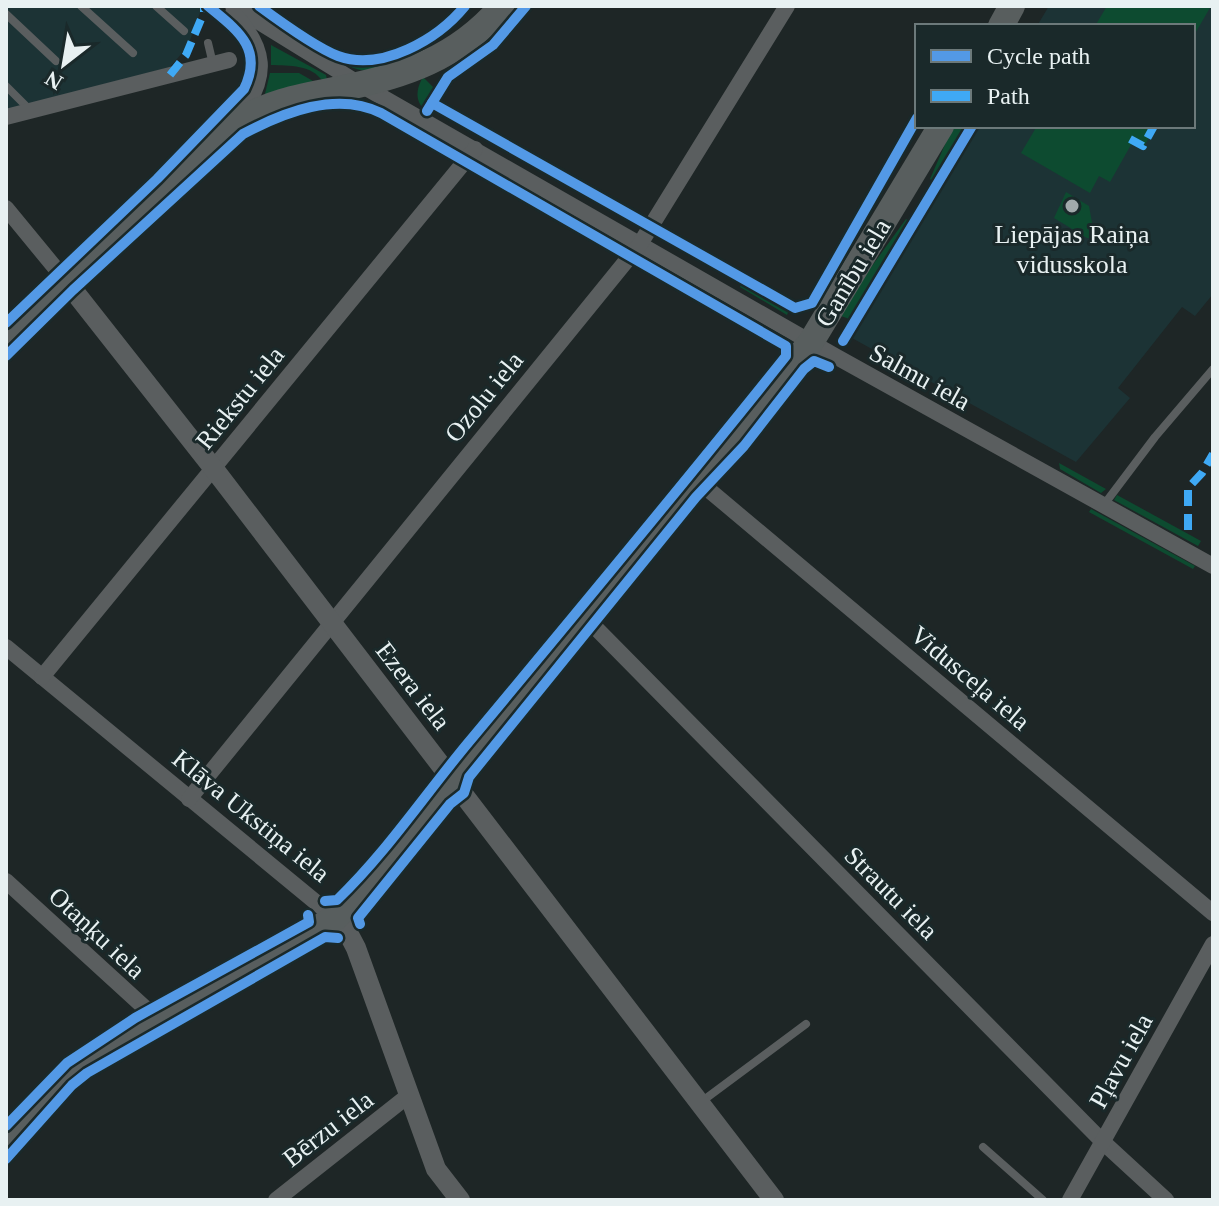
<svg xmlns="http://www.w3.org/2000/svg" width="1219" height="1206" font-family="'Times New Roman',serif">
<rect width="100%" height="100%" fill="#1e2626"/>
<g fill="#1c3335">
<polygon points="6,6 201,6 202,7 188,46 170,67 6,111"/>
<polygon points="1049,6 1213,6 1213,294 1195,316 1182,307 1118,388 1130,398 1076,462 852,338 978,126 1193,126 1193,26 1037,26"/>
</g>
<g fill="#0d4b30">
<polygon points="1107,6 1211,6 1193,37 1193,26 1095,26"/>
<path d="M271,45l55,30 1,5 -4,2c-11,-18 -34,-16 -52,-17z"/>
<path d="M413,52l3,5c-35,11 -45,23 -79,3 32,6 46,3 76,-8z"/>
<polygon points="270,73 299,73 313,81 314,85 264,98"/>
<path d="M423,77l12,12 -11,20c-10,-9 -7,-22 -1,-32z"/>
<polygon points="953,126 967,126 934,182 930,179"/>
<polygon points="1037,126 1156,126 1143,148 1132,143 1110,182 1099,176 1090,193 1021,153"/>
<polygon points="1066,192 1089,206 1095,239 1087,238 1054,218"/>
<polygon points="906,219 910,222 852,320 841,316 864,277"/>
<polygon points="742,283 789,310 787,315 740,287"/>
<polygon points="1059,463 1106,489 1101,493 1060,469"/>
<polygon points="1117,495 1201,541 1198,546 1114,500"/>
<polygon points="1091,509 1195,566 1193,569 1089,512"/>
</g>
<g fill="none" stroke-linecap="round" stroke-linejoin="round">
<g stroke="#5a5e5f" stroke-width="8">
<polyline points="81,6 133,53"/>
<polyline points="156,6 184,31"/>
<polyline points="6,14 56,61"/>
<polyline points="208,43 213,64"/>
<polyline points="6,86 31,111"/>
<polyline points="1103,506 1155,437 1213,369"/>
<polyline points="701,1102 806,1024"/>
<polyline points="983,1147 1043,1200"/>
</g>
<g stroke="#5a5e5f" stroke-width="16">
<polyline points="233,6 361,85 835,356 1213,566"/>
<path d="M233,13c33,35 36,63 7,103"/>
<polyline points="6,117 229,60"/>
<polyline points="6,208 66,281"/>
<polyline points="697,480 1213,913"/>
<polyline points="585,617 1104,1143 1166,1200"/>
<polyline points="6,647 335,918"/>
<polyline points="42,677 475,149"/>
<polyline points="189,799 640,244 787,6"/>
<polyline points="6,881 157,1019"/>
<polyline points="276,1200 409,1095"/>
<polyline points="1070,1200 1213,944"/>
</g>
<g stroke="#5a5e5f" stroke-width="20">
<polyline points="66,281 214,469 774,1200"/>
<polyline points="335,918 346,929 356,948 436,1169 460,1200"/>
</g>
<g stroke="#585e5e" stroke-width="26">
<polyline points="1001,26 1012,6"/>
<path d="M6,339c47,-45 92,-91 139,-136 28,-28 57,-58 90,-80 32,-21 68,-27 104,-34 65,-13 119,-31 163,-83"/>
<polyline points="6,1138 66,1075 79,1065 335,918 355,899 811,342 941,126"/>
</g>
<g stroke="#3fa9f5" stroke-width="8" stroke-dasharray="16 8" stroke-linecap="butt">
<polyline points="170,75 186,55 204,12 204,6"/>
<polyline points="1130,139 1143,146 1154,126"/>
<polyline points="1188,530 1188,488 1202,473 1213,454"/>
</g>
<defs>
<g id="cycleway">
<path d="M259,6c19,14 58,42 79,50 44,16 100,-17 127,-50"/>
<polyline points="432,103 795,308 812,303 917,118"/>
<polyline points="427,111 448,77 493,45 526,6"/>
<path d="M6,323l151,-144 87,-90c20,-41 -7,-59 -36,-83"/>
<polyline points="843,341 972,126"/>
<path d="M6,356l67,-66 170,-156c41,-22 94,-43 138,-21l405,233v10c-103,129 -208,255 -313,381 -45,53 -85,114 -136,163l-12,1"/>
<polyline points="360,924 358,918 450,804 464,793 469,777 696,497 744,446 804,369 814,361 829,367"/>
<polyline points="6,1126 67,1063 135,1018 309,922 308,915"/>
<polyline points="6,1159 72,1085 87,1073 325,937 338,938"/>
</g>
</defs>
<use href="#cycleway" stroke="#1a292a" stroke-width="15"/>
<use href="#cycleway" stroke="#5399e6" stroke-width="10"/>
</g>
<circle fill="#a1aaab" stroke="#1a292a" stroke-width="3" cx="1072" cy="206" r="8"/>
<g text-anchor="middle" dominant-baseline="central" stroke-width="6" stroke-linejoin="round" paint-order="stroke">
<g font-size="26" fill="#e8f1f2" stroke="#1a292a">
<text x="1072" y="234">Liepājas Raiņa<tspan x="1072" dy="30">vidusskola</tspan></text>
</g>
<g font-size="26" fill="#e8f1f2" stroke="#1a292a">
<text transform="translate(853 273) rotate(-59)">Ganību iela</text>
<text transform="translate(920 377) rotate(29)">Salmu iela</text>
<text transform="translate(484 397) rotate(-51)">Ozolu iela</text>
<text transform="translate(240 398) rotate(-51)">Riekstu iela</text>
<text transform="translate(970 678) rotate(40)">Vidusceļa iela</text>
<text transform="translate(413 686) rotate(52)">Ezera iela</text>
<text transform="translate(251 816) rotate(39)">Klāva Ukstiņa iela</text>
<text transform="translate(891 893) rotate(45)">Strautu iela</text>
<text transform="translate(97 933) rotate(43)">Otaņķu iela</text>
<text transform="translate(1121 1061) rotate(-61)">Pļavu iela</text>
<text transform="translate(328 1129) rotate(-38)">Bērzu iela</text>
</g>
</g>
<rect width="1219" height="1206" fill="none" stroke="#e8f1f2" stroke-width="16"/>
<rect x="915" y="24" width="280" height="104" fill="#1a292a" stroke="#6c797a" stroke-width="2"/>
<rect x="931" y="50" width="40" height="12" fill="#5399e6" stroke="#6c797a" stroke-width="2"/>
<text x="987" y="64" font-size="24" fill="#e8f1f2">Cycle path</text>
<rect x="931" y="90" width="40" height="12" fill="#3fa9f5" stroke="#6c797a" stroke-width="2"/>
<text x="987" y="104" font-size="24" fill="#e8f1f2">Path</text>
<g transform="translate(64 64) rotate(211)" stroke="#1a292a" stroke-width="6" paint-order="stroke">
<path d="M0-6L14 30L0 20L-14 30Z" fill="#e8f1f2"/>
<text y="-12" font-size="22" font-weight="bold" text-anchor="middle" fill="#e8f1f2">N</text>
</g>
</svg>
